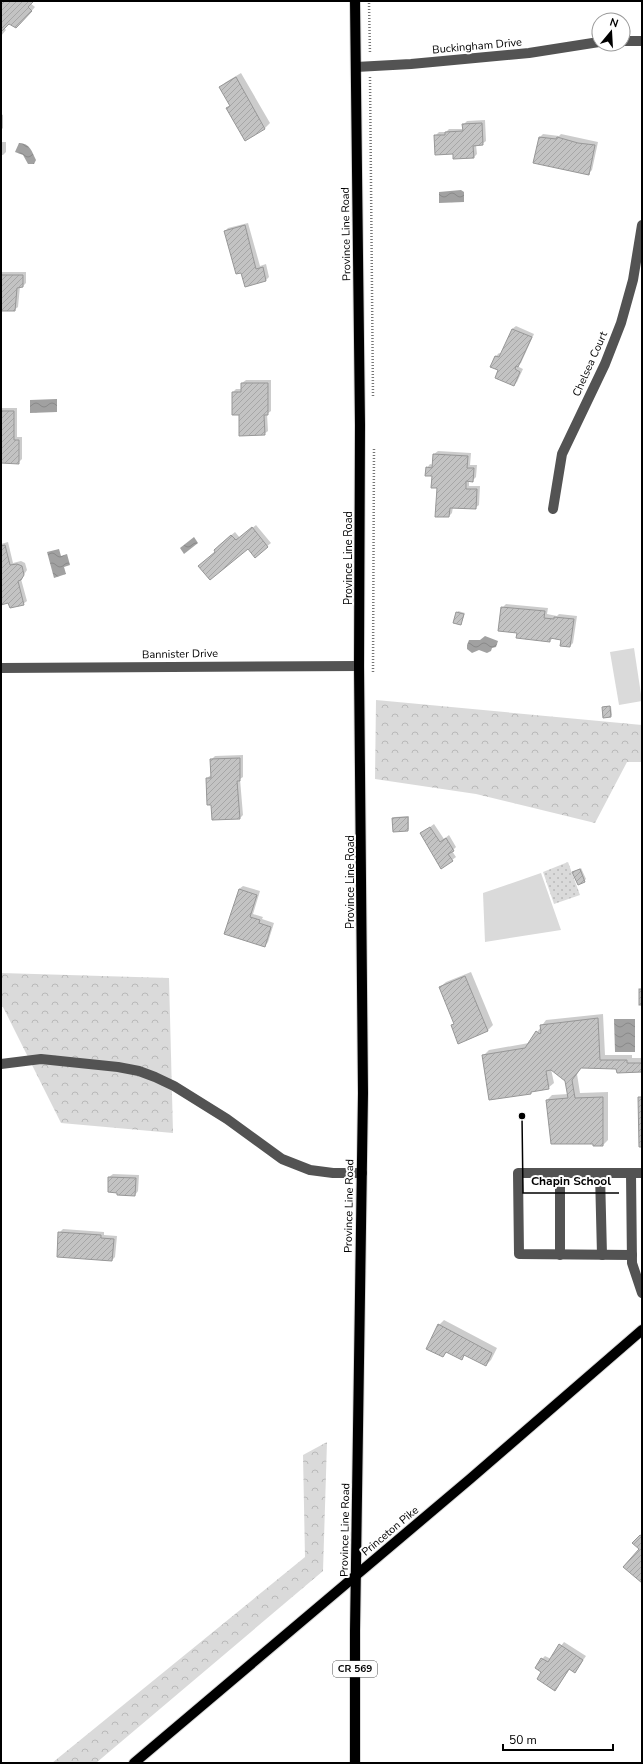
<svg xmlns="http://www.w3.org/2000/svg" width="643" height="1764" font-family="'Nunito Sans',sans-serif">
<defs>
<pattern id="forest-crowns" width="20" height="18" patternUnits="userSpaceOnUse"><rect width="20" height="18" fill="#dadada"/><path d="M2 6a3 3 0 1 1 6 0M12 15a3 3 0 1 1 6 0" fill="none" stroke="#b9b9b9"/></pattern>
<pattern id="garden-dots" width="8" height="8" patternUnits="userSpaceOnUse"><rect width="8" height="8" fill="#dadada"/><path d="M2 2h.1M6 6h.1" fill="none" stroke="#b9b9b9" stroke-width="1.8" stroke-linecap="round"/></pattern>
<pattern id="water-waves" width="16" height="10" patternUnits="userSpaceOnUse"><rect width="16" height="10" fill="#a1a1a1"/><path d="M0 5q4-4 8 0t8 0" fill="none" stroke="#898989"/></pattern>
<pattern id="building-hatch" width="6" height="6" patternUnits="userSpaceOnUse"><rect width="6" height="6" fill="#c3c3c3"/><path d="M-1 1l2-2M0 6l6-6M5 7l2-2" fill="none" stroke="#a6a6a6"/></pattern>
</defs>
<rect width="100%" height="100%" fill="#fff"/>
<g fill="#dadada">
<polygon points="634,648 642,701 619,705 610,652"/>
<polygon points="541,873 561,930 485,942 483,893"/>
</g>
<g fill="url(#forest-crowns)">
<polygon points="376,700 642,725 642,762 627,762 595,823 476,794 375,779"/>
<polygon points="1,973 169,978 173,1133 61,1123 3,1007 1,1007"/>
<polygon points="327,1442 323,1571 96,1763 52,1763 305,1557 303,1455"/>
</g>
<polygon fill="url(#garden-dots)" points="568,862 580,895 554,904 543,872"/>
<g fill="url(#water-waves)">
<path d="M19,143c11,0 13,9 17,17l-2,4h-6l-5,-9 -8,-3z"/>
<polygon points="461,190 464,192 464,202 439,203 439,192"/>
<polygon points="57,399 57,412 30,413 30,400"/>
<polygon points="194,537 198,543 184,554 180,548"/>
<polygon points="59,549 61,556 67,554 70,565 64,567 66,574 54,578 47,552"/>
<polygon points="485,636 498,641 496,647 492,648 491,651 487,653 479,650 472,653 467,649 467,645 469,640 480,640"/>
<polygon points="614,1019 635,1019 635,1052 615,1052"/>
</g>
<g fill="#0003">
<polygon points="1,1 32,1 30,3 35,7 20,24 9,22 4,28 6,30 1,36"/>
<polygon points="241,73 270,123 265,128 245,139 231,105 220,87 226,82"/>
<polygon points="1,114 3,115 3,128 1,130"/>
<polygon points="485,120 486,141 482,144 476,145 477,154 474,157 454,153 435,136 439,132 446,132 449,129 464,129 463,125 467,121"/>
<polygon points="543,134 559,136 561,134 598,142 592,170 588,174 539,138"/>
<polygon points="1,142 6,142 6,152 3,155 1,155"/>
<polygon points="248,223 260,266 266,264 269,277 266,280 242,272 225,231 228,228"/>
<polygon points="1,272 26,272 26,283 23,286 20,286 18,307 14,310 1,310"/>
<polygon points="516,326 534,334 521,363 517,366 523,369 517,382 514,385 499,369 491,366 496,356 499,353 502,354 512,329"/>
<polygon points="246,380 271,380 271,411 267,414 268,431 264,434 240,414 233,392 236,389 242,389 242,383"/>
<polygon points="1,408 17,408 17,437 22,437 22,459 18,463 1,462"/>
<polygon points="438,451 471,453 470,465 477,465 476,477 472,481 469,481 469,486 480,486 479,505 475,508 453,507 452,513 449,516 438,487 433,475 427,468 430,464 434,465 434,454"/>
<polygon points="256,525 271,543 255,556 248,548 216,552 218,546 235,532 240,538"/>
<polygon points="8,542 13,563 21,561 25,563 27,570 21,579 27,601 23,604 9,602 1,604 1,544"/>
<polygon points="506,604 548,608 547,614 557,616 559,614 577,616 573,643 570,646 562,639 553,638 550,641 518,632 502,608"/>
<polygon points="458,611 465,613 461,624 457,613"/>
<polygon points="604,706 611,706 612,715 611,716 603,708"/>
<polygon points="243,755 243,777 240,779 243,815 240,818 212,804 207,778 211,775 211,760 215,756"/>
<polygon points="409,816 409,829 408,830 393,818 395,817"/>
<polygon points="434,824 444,839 449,835 456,847 452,851 456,857 452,860 422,833"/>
<polygon points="581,868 586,879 584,881 575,871"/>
<polygon points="243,886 260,891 253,914 263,917 262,919 274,923 268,942 265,946 226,933 239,889"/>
<polygon points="471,972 493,1025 487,1031 452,1026 455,1023 440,987 446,982"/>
<polygon points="603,1014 605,1055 632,1055 632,1058 642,1058 642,1071 617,1068 582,1067 577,1074 580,1093 608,1092 608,1140 603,1145 547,1100 552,1095 568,1094 566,1081 551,1069 554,1083 548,1088 534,1090 531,1093 483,1056 489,1050 529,1043 546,1020"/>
<polygon points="113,1174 139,1175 138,1191 135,1195 109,1191 109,1177"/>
<polygon points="63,1229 104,1232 104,1235 117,1236 115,1257 112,1260 59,1233"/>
<polygon points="444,1320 497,1348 491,1360 486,1365 465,1355 461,1359 447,1352 443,1356 439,1325"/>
<polygon points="564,1642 586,1656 575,1672 570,1669 555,1690 542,1672 542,1659 545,1656 551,1659"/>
</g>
<g fill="url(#building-hatch)" stroke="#979797">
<polygon points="1,1 32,1 33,2 28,7 32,11 16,28 9,24 1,32"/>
<polygon points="236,77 265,129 245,141 226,108 230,106 219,87"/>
<polygon points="482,123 483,145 473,146 474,158 453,159 453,154 435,155 434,135 445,135 445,132 463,131 462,124"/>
<polygon points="539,137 556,139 557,137 578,143 595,145 589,175 533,163"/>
<polygon points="245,225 256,269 263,267 266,281 245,287 241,273 236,274 224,231"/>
<polygon points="1,275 23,275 23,287 17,288 15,311 1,311"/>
<polygon points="512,329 532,337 518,367 516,366 515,369 520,372 514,386 495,378 498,370 490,367 495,356 499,357"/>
<polygon points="241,383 268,383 268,415 264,415 265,435 239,436 239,415 232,415 232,392 241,392"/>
<polygon points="1,411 14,411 14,440 19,440 19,464 1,463"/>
<polygon points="433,454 468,456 467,468 474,468 473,482 466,481 466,489 477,489 476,509 450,508 449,517 435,517 437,488 431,488 432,476 425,476 426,467 432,468"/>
<polygon points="252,527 268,547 255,558 248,549 210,580 198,566 215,552 214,550 231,535 236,540"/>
<polygon points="5,545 10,565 17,564 22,566 24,575 21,580 18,581 24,605 10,608 8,603 1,605 1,546"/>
<polygon points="501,607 545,611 544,618 554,619 554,617 574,619 570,647 560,646 561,640 550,638 550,642 516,638 517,633 498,631"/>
<polygon points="456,612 464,614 461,625 453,623"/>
<polygon points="610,706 611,717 603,718 602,707"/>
<polygon points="240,758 240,781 237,781 240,819 212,820 211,805 207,805 206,778 211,778 210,759"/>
<polygon points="408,817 408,831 393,832 392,818"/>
<polygon points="430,827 440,842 446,838 454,851 448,854 453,861 441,869 420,833"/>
<polygon points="580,869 585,882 578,885 572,872"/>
<polygon points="239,889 257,895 250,917 260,920 259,923 271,927 265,947 224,934"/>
<polygon points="465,976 488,1031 458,1044 451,1025 454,1024 439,987"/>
<rect x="639" y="989" width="3" height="16"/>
<polygon points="598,1018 600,1060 627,1060 627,1063 642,1063 642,1072 617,1073 616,1069 581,1068 572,1080 575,1098 603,1097 603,1146 593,1146 593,1144 551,1144 546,1100 568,1098 565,1081 551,1070 546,1071 549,1089 531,1092 531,1094 489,1100 482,1055 525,1048 536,1031 540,1034 541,1032 540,1025"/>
<polygon points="638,1097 642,1097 642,1147 639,1147"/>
<polygon points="108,1177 136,1178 135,1196 117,1195 117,1193 108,1192"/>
<polygon points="58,1232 101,1235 101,1238 114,1239 112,1261 57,1257"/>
<polygon points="438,1324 492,1353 486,1366 464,1355 462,1360 446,1352 443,1357 426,1349"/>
<polygon points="640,1535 642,1536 642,1583 623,1567 639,1549 632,1543"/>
<polygon points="559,1644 583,1660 575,1673 569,1669 555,1691 537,1679 541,1672 535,1668 541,1658 548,1662"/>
</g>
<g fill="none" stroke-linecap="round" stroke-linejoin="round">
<defs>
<g id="major">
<polyline points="355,1 360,425 359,666 363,1093 355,1631 355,1763"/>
<polyline points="134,1763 470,1479 642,1330"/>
</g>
</defs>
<use href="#major" stroke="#dbdbdb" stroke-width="12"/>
<g stroke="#757575" stroke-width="2.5" stroke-dasharray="1 2" stroke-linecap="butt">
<polyline points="369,3 370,54"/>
<polyline points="370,77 373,396"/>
<polyline points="373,672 374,447"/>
</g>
<g stroke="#535353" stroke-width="10">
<polyline points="623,41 642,41"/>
<polyline points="356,67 411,64 529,53 599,42"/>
<polyline points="553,509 562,454 605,364 621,323 633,280 642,225"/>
<polyline points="1,668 359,666"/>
<polyline points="1,1064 41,1059 118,1067 139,1071 155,1077 174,1086 227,1119 282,1159 310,1170 333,1173 362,1173"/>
<polyline points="560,1173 560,1255"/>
<polyline points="600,1174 602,1255"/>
<polyline points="631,1174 632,1263 642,1293"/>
<polyline points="632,1255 519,1254 518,1173 642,1173"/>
</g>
<use href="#major" stroke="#000" stroke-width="10"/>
</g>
<g text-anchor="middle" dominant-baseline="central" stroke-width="4" stroke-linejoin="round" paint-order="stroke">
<rect fill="#fff" stroke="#4c4c4c" stroke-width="1" x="333" y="1661" width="44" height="16" rx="3"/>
<g font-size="10" font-weight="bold" fill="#000">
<text x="355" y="1669">CR 569</text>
</g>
<g font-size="11" fill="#000" stroke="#fff">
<text transform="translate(477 46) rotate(-5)">Buckingham Drive</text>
<text transform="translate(346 234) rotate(-91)">Province Line Road</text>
<text transform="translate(590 364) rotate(-66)">Chelsea Court</text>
<text transform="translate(348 558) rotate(-90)">Province Line Road</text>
<text transform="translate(180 654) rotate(-1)">Bannister Drive</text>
<text transform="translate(350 882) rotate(-90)">Province Line Road</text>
<text transform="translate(349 1206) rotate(-89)">Province Line Road</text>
<text transform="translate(345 1530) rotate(-89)">Province Line Road</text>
<text transform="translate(390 1531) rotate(-40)">Princeton Pike</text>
</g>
</g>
<path fill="none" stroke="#000" stroke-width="1.5" d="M522 1116L523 1193H619"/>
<circle fill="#000" stroke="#fff" stroke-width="1.5" cx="522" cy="1116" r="4"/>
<g font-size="12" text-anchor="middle" font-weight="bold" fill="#000" stroke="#fff" stroke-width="4" stroke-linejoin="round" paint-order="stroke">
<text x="571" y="1185">Chapin School</text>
</g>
<rect width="643" height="1764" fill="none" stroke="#000000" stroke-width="4"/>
<g transform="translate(611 32) rotate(18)"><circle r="19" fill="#ffffff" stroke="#999999"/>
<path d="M0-3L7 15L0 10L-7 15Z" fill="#000000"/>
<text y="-6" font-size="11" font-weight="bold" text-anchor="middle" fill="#000000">N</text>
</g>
<path d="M503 1744v6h110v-6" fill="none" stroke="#000000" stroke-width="2"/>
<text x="509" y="1744" font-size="12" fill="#000000" stroke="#ffffff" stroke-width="3" paint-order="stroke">50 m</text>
</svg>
